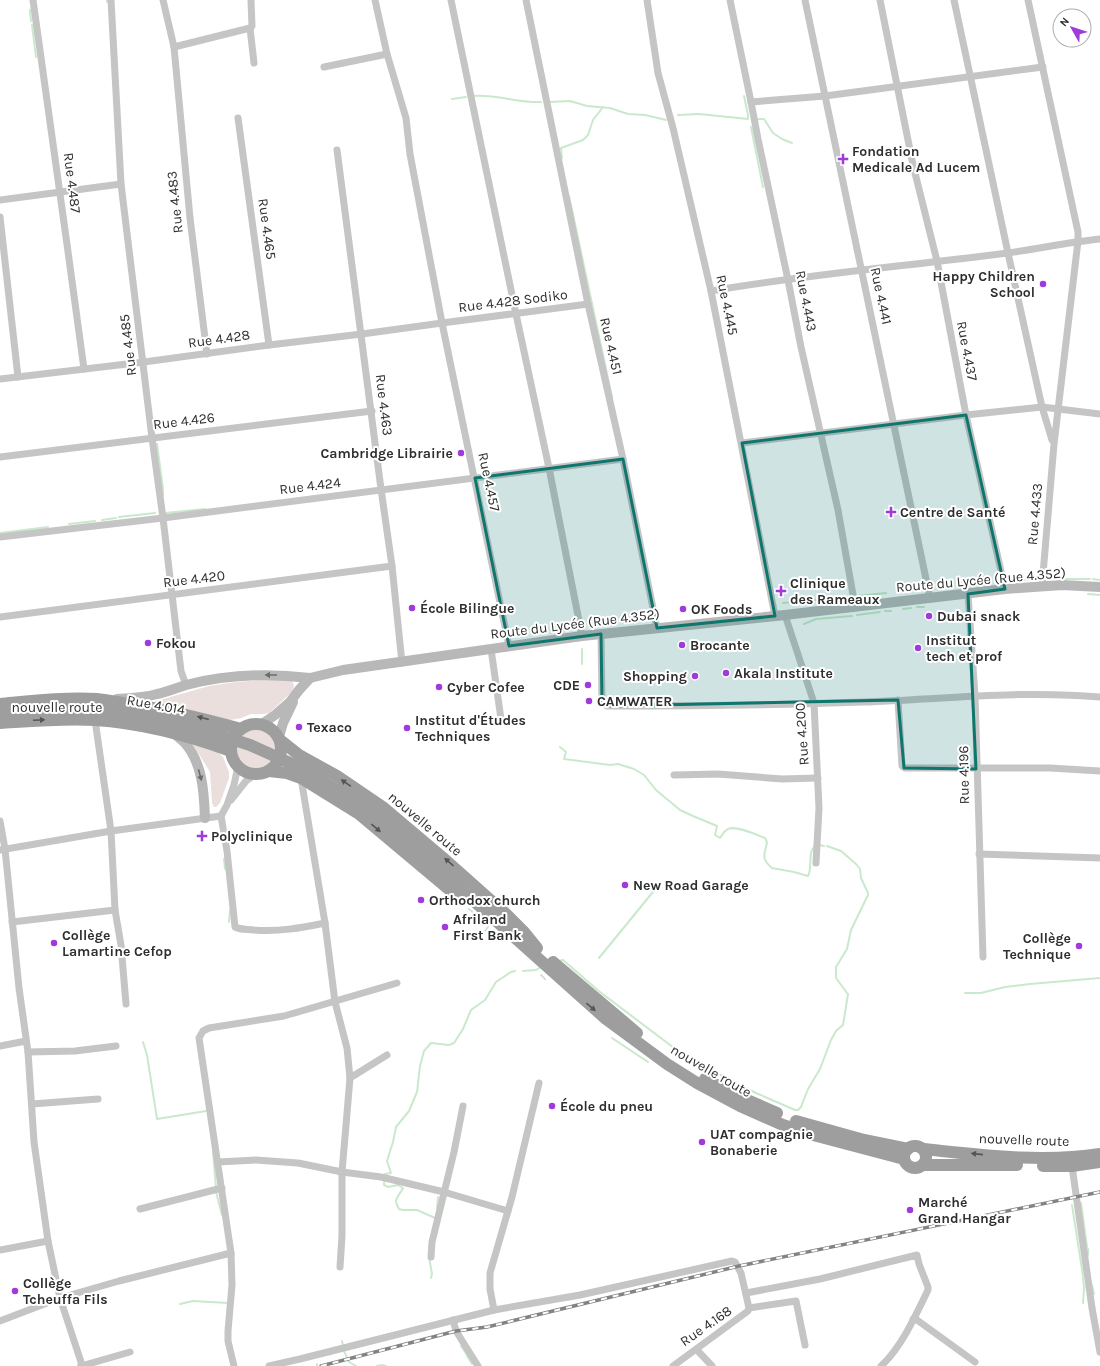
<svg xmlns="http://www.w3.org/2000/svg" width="1100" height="1366" font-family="Karla,sans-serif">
<rect width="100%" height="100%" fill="#fff"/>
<g fill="#eadfdc">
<path d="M278,679l14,2c3,4 2,7 0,11l-23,21 -5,1h-13l-10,4 -11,2 -77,-18 56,-16 27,-4z"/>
<circle cx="256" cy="749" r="20"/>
<polygon points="192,743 219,753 223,757 229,772 229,778 220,803 216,807 214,807 212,803 210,772"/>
</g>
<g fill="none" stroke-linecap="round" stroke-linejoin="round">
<g stroke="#cae9cc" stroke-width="2">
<polyline points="107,0 107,2"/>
<polyline points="30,10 31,21"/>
<polyline points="32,25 36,57"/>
<path d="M473,96c23,-2 45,7 68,6"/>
<polyline points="452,99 466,97"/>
<polyline points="549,102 570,101 587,106 610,108 628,114 645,115 666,120"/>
<polyline points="678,115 699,114 748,119 748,115 744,96"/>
<polyline points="758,119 764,119 773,133 782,139 792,143"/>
<polyline points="751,127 763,187"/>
<polyline points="562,158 561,148 583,140 588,135 593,120 603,107"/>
<polyline points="569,196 612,397"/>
<polyline points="157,444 163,489"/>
<polyline points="163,491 163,496"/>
<polyline points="165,513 205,509"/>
<polyline points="119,517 155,513"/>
<polyline points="102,520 116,518"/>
<polyline points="69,524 95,521"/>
<polyline points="0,533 48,527"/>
<polyline points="1046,579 1090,579"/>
<polyline points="1093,579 1100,580"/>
<polyline points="1005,581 1039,579"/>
<polyline points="1088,594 1100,595"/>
<polyline points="858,596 886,593"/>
<polyline points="814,600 826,599"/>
<polyline points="783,603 801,601"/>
<polyline points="917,607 924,607"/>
<polyline points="903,609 911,608"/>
<polyline points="885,611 891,611"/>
<polyline points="857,615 880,612"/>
<polyline points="804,624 816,619 852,616"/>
<polyline points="582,649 582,664"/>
<path d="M560,747l6,5 -2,7 46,6 8,-1 16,5 10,6 12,15 24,20 13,6 24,10 -2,9 5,3c2,-3 5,-8 8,-9 8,-4 29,6 37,9l2,4c-2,12 -7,16 5,26l22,4 14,4c5,-9 -1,-23 7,-30"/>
<polyline points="819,845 824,846"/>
<polyline points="827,846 841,851 856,864 860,869 861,878 868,893 868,895 851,930 847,949 836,967 836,978 847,993"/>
<polyline points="224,859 225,869"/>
<polyline points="462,900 465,904"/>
<polyline points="469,909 488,925"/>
<polyline points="229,922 230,910"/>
<polyline points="485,931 488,927"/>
<polyline points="599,958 657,887 655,885"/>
<polyline points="559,961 563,960 600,992 686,1057 756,1093 795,1110 798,1110 801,1107 808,1089 820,1069 831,1040 836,1031 843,1025 848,994"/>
<polyline points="523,971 536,970 541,967"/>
<polyline points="541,975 545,979"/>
<polyline points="965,993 981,993 1005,987 1030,984 1100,978"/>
<polyline points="612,1038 648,1062"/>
<polyline points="143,1042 147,1055 157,1119 206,1111"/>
<polyline points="213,1152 216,1188"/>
<polyline points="216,1192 222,1215"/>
<polyline points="1081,1203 1087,1247"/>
<polyline points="1072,1205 1083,1276"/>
<polyline points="437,1208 438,1197"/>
<path d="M435,1218l-18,-8h-14l-4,-1c-7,-11 0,-12 4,-21l-5,-3 -10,2 -4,-2 1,-11 6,-1 -4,-12 6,-19 3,-15 13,-16 8,-19 3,-26 4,-15 7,-8 18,2 5,-2 9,-14 8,-19 14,-10 11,-18 15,-10 4,-1"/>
<polyline points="1088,1249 1088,1255"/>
<polyline points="429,1257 432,1274 431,1278"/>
<polyline points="1083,1278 1084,1288"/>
<polyline points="1092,1285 1094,1294"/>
<polyline points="1083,1303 1084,1289"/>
<polyline points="180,1304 193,1301 228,1303"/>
<polyline points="342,1341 343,1346"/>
<polyline points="461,1346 467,1355"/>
<polyline points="344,1351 349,1362 356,1366"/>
<polyline points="467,1356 472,1364"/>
<polyline points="317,1364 317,1366"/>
<polyline points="377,1366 382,1365 386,1366"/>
</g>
<g stroke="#c5c5c5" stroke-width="7">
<path d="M33,0c18,123 34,246 51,369"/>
<polyline points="111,0 121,184 152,438 163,518 181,671 186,685"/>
<polyline points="163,0 174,47 190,218 207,354"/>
<polyline points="451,0 516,314 549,468 582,636"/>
<polyline points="526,0 588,304 623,459 657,628"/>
<polyline points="647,0 658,73 673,128 711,291 775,616"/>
<polyline points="730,0 751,102 758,139 788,280 801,347 838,510 855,606"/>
<polyline points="805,0 930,598"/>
<polyline points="880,0 913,165 937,261 966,415 1005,589"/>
<polyline points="954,0 1008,253 1042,407 1052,440"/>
<polyline points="1028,0 1078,232 1078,241 1054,444 1042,586"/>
<polyline points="250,28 254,63"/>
<polyline points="174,47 250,28 252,26 251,0"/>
<polyline points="387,54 406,118 410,154 442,323 509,646"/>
<polyline points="324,67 387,54 375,0"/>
<polyline points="751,102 825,96 1043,67"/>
<polyline points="238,118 269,345"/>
<polyline points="337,150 381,489 392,566 402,663"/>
<polyline points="0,200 121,184"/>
<polyline points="0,217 18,377"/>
<path d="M711,291c98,-17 197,-25 296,-38 31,-4 62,-11 93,-14"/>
<polyline points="0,379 144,362 269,345 362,334 442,323 588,304"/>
<polyline points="742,443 966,415 1042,407 1100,414"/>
<polyline points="0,457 372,411"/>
<polyline points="0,537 163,518 623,459"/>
<polyline points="968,594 975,696 983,957"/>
<polyline points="785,615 814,703 819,808 816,863"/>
<polyline points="0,617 392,566"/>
<path d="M601,634l1,69 5,3c86,0 172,-1 257,-4 79,-3 158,-12 236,-5"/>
<polyline points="491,649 501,719"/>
<polyline points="898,700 902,766 905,768 1050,768 1100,771"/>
<path d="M238,766l-4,19 -7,20 -6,11 6,35 8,76c6,3 12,2 19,3 24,2 47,-2 71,-7"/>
<polyline points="674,775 718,774 782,779 818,778"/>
<polyline points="301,778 325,923 335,1002 347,1048 350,1078 342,1172 342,1236 340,1267"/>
<polyline points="231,800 246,781 256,774"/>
<polyline points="0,821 5,849 19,988 28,1052 34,1142 48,1241 60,1298 81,1362 81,1365"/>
<polyline points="0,850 111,831 221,816"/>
<polyline points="979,854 1100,858"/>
<polyline points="115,910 121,945 126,1004"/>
<polyline points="12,922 115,910 111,831 95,720"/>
<polyline points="0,1046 26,1041"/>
<polyline points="28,1052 75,1051 116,1046"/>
<polyline points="350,1078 387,1055"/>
<polyline points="32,1104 98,1099"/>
<polyline points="218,1162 256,1160 298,1163 342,1172 381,1177 444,1192 508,1211"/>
<polyline points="1072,1166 1092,1308 1100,1352"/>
<polyline points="140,1209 222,1188"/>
<polyline points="0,1250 48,1241"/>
<polyline points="431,1257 432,1242 454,1152 463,1106"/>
<path d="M746,1293l74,-14 97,-24 2,9 9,23v3c-12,25 -27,58 -47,76"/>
<polyline points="749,1308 796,1301 805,1345"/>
<polyline points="494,1310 490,1289 490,1273 512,1197 539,1083"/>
<polyline points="913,1319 917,1320 975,1362"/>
<polyline points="453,1320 456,1331 478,1366"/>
<polyline points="0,1321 60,1298 119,1281 231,1253"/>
<polyline points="697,1350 712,1366"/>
<polyline points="81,1366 130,1352"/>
<polyline points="234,1366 228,1341 228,1331 232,1285 231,1253 199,1038 203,1031 209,1028 284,1016 397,983"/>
<polyline points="269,1366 300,1359 494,1310 580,1295 732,1261 735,1262 741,1273 749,1308 748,1311 673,1366"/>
</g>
<g stroke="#b8b8b8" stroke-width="10">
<path d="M117,699c13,-1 27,-1 40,-5 9,-2 19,-6 29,-9 42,-11 82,-12 124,-7"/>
<polyline points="262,724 275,715 290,702 299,690 310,678 343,670 582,636 785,615 1005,589 1062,585 1100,587"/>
<path d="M173,733c4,3 9,7 12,10 18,21 19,50 20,75"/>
<polyline points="279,737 283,723 293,702"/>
</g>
<g stroke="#9e9e9e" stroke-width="12">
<path d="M0,704c32,-3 65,-7 97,-5 11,1 23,4 33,5 38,6 74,15 111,25"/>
<path d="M0,713c58,-6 118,-5 175,9 15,3 30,8 44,13"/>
<path d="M0,723c31,-2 63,-5 95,-3 47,3 92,15 136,31"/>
<circle cx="256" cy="749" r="25"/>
<polyline points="280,740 299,755 337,776 384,808 442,857 506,914 524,932 537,948"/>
<polyline points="299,767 352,799 384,821 449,876 456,885 606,1019 667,1064 697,1083 740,1106 783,1125 817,1136 904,1159"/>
<polyline points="269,771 287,773 301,778 359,814 458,897"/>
<polyline points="553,962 637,1033"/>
<polyline points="705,1079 738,1096 777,1113"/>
<polyline points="796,1121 864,1140 908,1149"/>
<circle cx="915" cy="1157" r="11"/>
<path d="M923,1149c59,6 118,14 177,5"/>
<polyline points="923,1165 1017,1165"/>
<polyline points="1043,1166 1072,1166 1100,1162"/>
</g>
<defs>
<polyline id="rail" points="321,1366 456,1331 487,1327 739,1266 1100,1192"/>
</defs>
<use href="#rail" stroke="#838383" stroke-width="3.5"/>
<use href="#rail" stroke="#fff" stroke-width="2" stroke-dasharray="6" stroke-linecap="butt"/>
<polyline stroke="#9e9e9e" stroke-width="12" points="219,735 250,745 299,767"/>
</g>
<defs><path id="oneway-solid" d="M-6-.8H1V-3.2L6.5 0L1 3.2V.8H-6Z"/></defs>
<g fill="#6c6c6c">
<use href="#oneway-solid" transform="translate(271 675) rotate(180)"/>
<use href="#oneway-solid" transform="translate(200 775) rotate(75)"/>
</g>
<g fill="#555">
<use href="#oneway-solid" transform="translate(203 718) rotate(-165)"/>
<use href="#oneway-solid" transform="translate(39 720) rotate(-3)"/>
<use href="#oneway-solid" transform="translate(346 783) rotate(-146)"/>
<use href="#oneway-solid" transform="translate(376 828) rotate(40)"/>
<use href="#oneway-solid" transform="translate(449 862) rotate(-139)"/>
<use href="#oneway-solid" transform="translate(591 1007) rotate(40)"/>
<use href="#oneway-solid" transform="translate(977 1154) rotate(-174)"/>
</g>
<path fill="#0f766e" fill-opacity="0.2" stroke="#0f766e" stroke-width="3" stroke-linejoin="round" d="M966,415l39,174 -37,5 8,175 -72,-1 -6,-68 -291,6 -5,-3 -1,-69 -92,12 -34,-168 148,-19 34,169 118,-12 -33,-173z"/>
<g fill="#9e3bda" stroke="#fff" stroke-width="1.5">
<path d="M841 153h4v4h4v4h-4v4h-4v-4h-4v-4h4z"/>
<circle cx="1043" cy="284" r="4"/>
<circle cx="461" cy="453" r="4"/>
<path d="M889 506h4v4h4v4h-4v4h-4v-4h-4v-4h4z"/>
<path d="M779 585h4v4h4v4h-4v4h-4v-4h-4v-4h4z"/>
<circle cx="412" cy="608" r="4"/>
<circle cx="683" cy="609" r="4"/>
<circle cx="929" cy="616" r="4"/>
<circle cx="148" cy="643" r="4"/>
<circle cx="682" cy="645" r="4"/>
<circle cx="918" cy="648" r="4"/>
<circle cx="726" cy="673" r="4"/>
<circle cx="695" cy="676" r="4"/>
<circle cx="588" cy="685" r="4"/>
<circle cx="439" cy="687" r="4"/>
<circle cx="589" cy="701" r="4"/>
<circle cx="299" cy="727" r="4"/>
<circle cx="407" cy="728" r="4"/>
<path d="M200 830h4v4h4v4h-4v4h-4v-4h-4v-4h4z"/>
<circle cx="625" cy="885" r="4"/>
<circle cx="421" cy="900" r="4"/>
<circle cx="445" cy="927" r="4"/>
<circle cx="54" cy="943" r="4"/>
<circle cx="1079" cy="946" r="4"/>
<circle cx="552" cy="1106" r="4"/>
<circle cx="702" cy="1142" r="4"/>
<circle cx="910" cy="1210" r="4"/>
<circle cx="15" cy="1291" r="4"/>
</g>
<g text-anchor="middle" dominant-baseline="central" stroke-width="4" stroke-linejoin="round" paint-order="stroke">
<g font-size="14" font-weight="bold" fill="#2e2e2e" stroke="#fff" text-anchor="start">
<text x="852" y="151">Fondation<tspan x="852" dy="16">Medicale Ad Lucem</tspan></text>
<text x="1035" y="276" text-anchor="end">Happy Children<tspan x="1035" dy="16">School</tspan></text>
<text x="453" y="453" text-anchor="end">Cambridge Librairie</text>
<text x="900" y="512">Centre de Santé</text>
<text x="790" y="583">Clinique<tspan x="790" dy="16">des Rameaux</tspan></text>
<text x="420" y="608">École Bilingue</text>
<text x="691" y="609">OK Foods</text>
<text x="937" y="616">Dubai snack</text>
<text x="926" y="640">Institut<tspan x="926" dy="16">tech et prof</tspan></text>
<text x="156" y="643">Fokou</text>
<text x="690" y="645">Brocante</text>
<text x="734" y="673">Akala Institute</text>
<text x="687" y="676" text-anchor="end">Shopping</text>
<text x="580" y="685" text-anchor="end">CDE</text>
<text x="447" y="687">Cyber Cofee</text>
<text x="597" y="701">CAMWATER</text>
<text x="415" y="720">Institut d'Études<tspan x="415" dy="16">Techniques</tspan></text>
<text x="307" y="727">Texaco</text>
<text x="211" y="836">Polyclinique</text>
<text x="633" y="885">New Road Garage</text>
<text x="429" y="900">Orthodox church</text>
<text x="453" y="919">Afriland<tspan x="453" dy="16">First Bank</tspan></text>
<text x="62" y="935">Collège<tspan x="62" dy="16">Lamartine Cefop</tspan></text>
<text x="1071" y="938" text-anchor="end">Collège<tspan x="1071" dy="16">Technique</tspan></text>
<text x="560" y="1106">École du pneu</text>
<text x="710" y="1134">UAT compagnie<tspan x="710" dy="16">Bonaberie</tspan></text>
<text x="918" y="1202">Marché<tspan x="918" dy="16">Grand Hangar</tspan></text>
<text x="23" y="1283">Collège<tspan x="23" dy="16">Tcheuffa Fils</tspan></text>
</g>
<g font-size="14" fill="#2e2e2e" stroke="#fff">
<text transform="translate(72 183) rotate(83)">Rue 4.487</text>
<text transform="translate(175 202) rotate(-96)">Rue 4.483</text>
<text transform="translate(267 229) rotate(82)">Rue 4.465</text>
<text transform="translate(881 296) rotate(78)">Rue 4.441</text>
<text transform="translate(513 301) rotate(-7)">Rue 4.428 Sodiko</text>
<text transform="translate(806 301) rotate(79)">Rue 4.443</text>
<text transform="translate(727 305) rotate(78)">Rue 4.445</text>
<text transform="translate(219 339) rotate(-8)">Rue 4.428</text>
<text transform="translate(128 345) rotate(-97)">Rue 4.485</text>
<text transform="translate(611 346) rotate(77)">Rue 4.451</text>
<text transform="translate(967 351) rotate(79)">Rue 4.437</text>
<text transform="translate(384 405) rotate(83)">Rue 4.463</text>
<text transform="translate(184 421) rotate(-7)">Rue 4.426</text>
<text transform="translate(489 482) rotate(78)">Rue 4.457</text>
<text transform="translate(310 486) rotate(-7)">Rue 4.424</text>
<text transform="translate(1035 514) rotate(-85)">Rue 4.433</text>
<text transform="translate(194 579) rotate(-7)">Rue 4.420</text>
<text transform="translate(981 580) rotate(-5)">Route du Lycée (Rue 4.352)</text>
<text transform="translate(575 624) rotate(-7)">Route du Lycée (Rue 4.352)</text>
<text transform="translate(156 705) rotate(10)">Rue 4.014</text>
<text x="57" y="707">nouvelle route</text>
<text transform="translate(802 734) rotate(-94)">Rue 4.200</text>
<text transform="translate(964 775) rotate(-91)">Rue 4.196</text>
<text transform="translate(425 824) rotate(40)">nouvelle route</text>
<text transform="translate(711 1071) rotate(30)">nouvelle route</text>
<text transform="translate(1024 1140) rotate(2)">nouvelle route</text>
<text transform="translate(706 1326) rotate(-35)">Rue 4.168</text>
</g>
</g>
<g transform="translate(1072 28) rotate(309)"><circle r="19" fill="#ffffff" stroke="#ababab"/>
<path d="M0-3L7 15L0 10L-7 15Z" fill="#9e3bda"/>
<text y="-6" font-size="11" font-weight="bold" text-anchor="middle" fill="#2e2e2e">N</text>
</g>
</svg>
